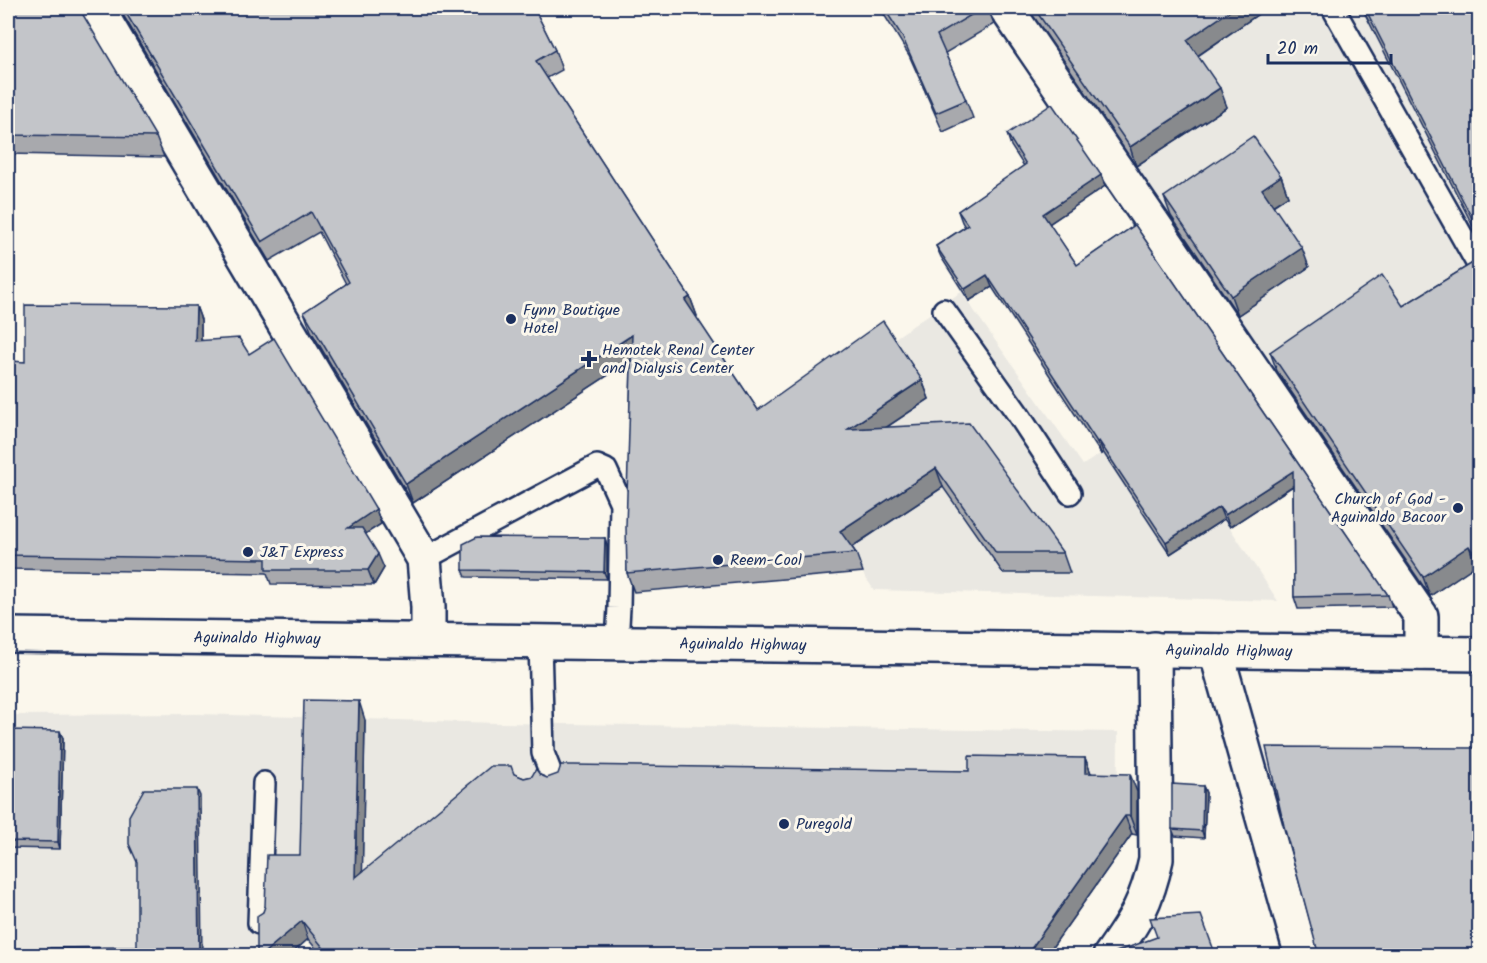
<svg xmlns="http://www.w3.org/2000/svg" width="1487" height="963" font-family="Kalam,sans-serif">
<rect width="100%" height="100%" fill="#fbf7ec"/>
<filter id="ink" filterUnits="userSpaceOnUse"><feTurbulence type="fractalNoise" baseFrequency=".0167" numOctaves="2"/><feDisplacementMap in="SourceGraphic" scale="12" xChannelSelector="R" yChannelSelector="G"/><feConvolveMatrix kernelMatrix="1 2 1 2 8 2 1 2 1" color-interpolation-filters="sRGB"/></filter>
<g filter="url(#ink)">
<g fill="#eae8e2">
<polygon points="1018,8 1479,8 1479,330 1344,371 1293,405"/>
<polygon points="961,292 1083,465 1157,417 1278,601 874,590 765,429"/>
<polygon points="199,714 498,723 1118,732 1117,855 1046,955 322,956 308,940 289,955 8,955 8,715"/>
</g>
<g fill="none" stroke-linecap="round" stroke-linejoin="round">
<defs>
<g id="service">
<polyline points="1333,8 1480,268"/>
<polyline points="944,310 1018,414 1070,493"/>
<polyline points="424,559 597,466 606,470 621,503 619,608 617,642"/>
<polyline points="540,642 543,753 555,784"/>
<polyline points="259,923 264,783"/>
</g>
<g id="minor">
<polyline points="97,8 424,559 428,607 428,640"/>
<polyline points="1006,8 1421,616 1421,653"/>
<polyline points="1216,651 1302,956"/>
<path d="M1110,956c25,-35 37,-54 46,-97l-2,-210"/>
</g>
<g id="trunk">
<path id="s1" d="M8,635l1472,19"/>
</g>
</defs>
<use href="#service" stroke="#1b2f5e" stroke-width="26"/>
<use href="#minor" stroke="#1b2f5e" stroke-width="38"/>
<use href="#trunk" stroke="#1b2f5e" stroke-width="38"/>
<use href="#service" stroke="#fbf7ec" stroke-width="21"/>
<use href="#minor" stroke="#fbf7ec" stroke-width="33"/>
<use href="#trunk" stroke="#fbf7ec" stroke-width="33"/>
</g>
<g fill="#a8a9ad" stroke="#1b2f5e" stroke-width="1.5">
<polygon points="8,8 156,137 164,157 8,154"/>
<polygon points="119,8 534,8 555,50 562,70 547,78 690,297 697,316 696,317 758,410 922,380 929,399 887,427 1063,553 1070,573 1003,573 943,487 852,547 856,553 863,572 634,592 627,573 631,360 413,503 311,331 304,312 346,284 319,232 269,261"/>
<polygon points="880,8 988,8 994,24 945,53 966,100 973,118 943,132 909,55"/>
<polygon points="1028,8 1267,8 1198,56 1227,107 1136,166"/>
<polygon points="1362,8 1479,8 1479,238"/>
<polygon points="1007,134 1105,186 1049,224 1077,265 1135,225 1388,595 1392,607 1298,609 1294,597 1293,486 1230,527 1224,519 1170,554 1103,452 1101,454 992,287 969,301 941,257 936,246 965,227 962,222 958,211 1024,166 1011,146"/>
<polygon points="1281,176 1288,196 1273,206 1309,267 1238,315 1171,216 1164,197"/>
<polygon points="1479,259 1479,570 1476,565 1430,596 1277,371 1270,352 1403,306"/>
<polygon points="196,306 201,320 201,340 249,354 376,509 381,524 365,534 384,568 374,585 271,584 267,573 8,569 8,361 25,362"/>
<polygon points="605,538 607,546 607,579 466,577 463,570"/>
<polygon points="365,720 362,873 514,774 524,778 540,775 547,778 969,771 1085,758 1091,773 1137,792 1137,835 1132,834 1046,956 322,956 308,939 289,956 257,956 263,912 300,855"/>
<polygon points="8,730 63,738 60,849 8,848"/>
<polygon points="1203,786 1206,793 1204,838 1175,836 1172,829"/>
</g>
<g fill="#888a8d" stroke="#1b2f5e" stroke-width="1.5">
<polygon points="1234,8 1267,8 1194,58 1187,40"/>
<polygon points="1220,88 1227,107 1136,166 1130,147"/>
<polygon points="1101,175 1105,186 1047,225 1043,214"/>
<polygon points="1281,176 1288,196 1269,208 1262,189"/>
<polygon points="1302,248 1309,267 1238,315 1231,296"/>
<polygon points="987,275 992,287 969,301 965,289"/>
<polygon points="690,297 697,316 692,320 685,300"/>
<polygon points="196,306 201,320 201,355 195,341"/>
<polygon points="632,335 639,355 413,503 406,484"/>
<polygon points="922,380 929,399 855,448 848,429"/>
<polygon points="1099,441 1103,452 1101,454 1097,442"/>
<polygon points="936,468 943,487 847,550 840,531"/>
<polygon points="1293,471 1297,483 1230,527 1225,515"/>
<polygon points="1219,507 1224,519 1170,554 1166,542"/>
<polygon points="376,509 381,524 353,542 348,528"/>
<polygon points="605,538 607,546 607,579 604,572"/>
<polygon points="1469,546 1476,565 1430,596 1423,577"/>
<polygon points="378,554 384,568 374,585 368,570"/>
<polygon points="359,701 365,720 362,897 355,878"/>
<polygon points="60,731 63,738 60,849 58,842"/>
<polygon points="1085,758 1092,776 1085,773"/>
<polygon points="1130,774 1137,792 1137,835 1130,816"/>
<polygon points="1203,786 1206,793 1204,838 1202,831"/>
<polygon points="197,789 200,796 202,956 199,956"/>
<polygon points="1125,816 1132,834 1046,956 1026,956"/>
<polygon points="302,921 308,939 289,956 260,956"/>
</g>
<g fill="#c3c5c9" stroke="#1b2f5e" stroke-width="1.5">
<polygon points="8,8 79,8 156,137 8,135"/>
<polygon points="123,8 534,8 555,50 536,61 690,297 685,300 758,410 883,321 922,380 848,429 969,423 1063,553 996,553 936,468 840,531 856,553 627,573 626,527 632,335 406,484 304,312 349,282 311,212 262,242"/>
<polygon points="884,8 983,8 937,35 966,100 936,113 902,36"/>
<polygon points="1034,8 1234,8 1187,40 1220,88 1130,147"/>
<polygon points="1365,8 1479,8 1479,232"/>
<polygon points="1052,104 1101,175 1043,214 1077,265 1135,225 1388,595 1294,597 1293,471 1225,515 1219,507 1166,542 1099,441 1097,442 987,275 965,289 936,246 968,225 958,211 1026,164 1007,134"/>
<polygon points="1253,136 1281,176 1262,189 1302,248 1231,296 1164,197"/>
<polygon points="1479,259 1479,561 1469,546 1423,577 1270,352 1382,275 1403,306"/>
<polygon points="25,305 196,306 195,341 239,338 249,354 274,338 376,509 348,528 362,528 378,554 368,570 266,570 266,559 8,555 8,361 25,362"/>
<polygon points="477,537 605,538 604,572 463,570 463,544"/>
<polygon points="304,700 359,701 355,878 491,766 511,766 514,774 524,778 532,776 536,769 540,775 547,778 558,774 561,765 574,765 969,771 969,756 1085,758 1085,773 1130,774 1130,816 1125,816 1026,956 330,956 302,921 260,956 257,956 257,916 263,912 265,906 267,855 300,855"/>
<polygon points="8,730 60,731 58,842 8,841"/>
<polygon points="1266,747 1479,748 1479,956 1319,956 1284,826"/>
<polygon points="1172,784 1203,786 1202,831 1172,829"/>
<polygon points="144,789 197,789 199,956 51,956 50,948 137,947 137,862 129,844 129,816"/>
<polygon points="1201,915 1216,956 1111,956 1116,952 1157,937 1150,918"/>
</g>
</g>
<g fill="#1b2f5e" stroke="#fbf7ec" stroke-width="2">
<circle cx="511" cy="319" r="6"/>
<path d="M586 350h6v6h6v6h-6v6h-6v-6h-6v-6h6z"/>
<circle cx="1458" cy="508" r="6"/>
<circle cx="248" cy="552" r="6"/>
<circle cx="718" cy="560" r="6"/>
<circle cx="784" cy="824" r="6"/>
</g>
<g text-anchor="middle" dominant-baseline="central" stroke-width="6" stroke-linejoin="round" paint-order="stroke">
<g font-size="16" fill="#1b2f5e" stroke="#fbf7ec" text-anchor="start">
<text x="523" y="310">Fynn Boutique<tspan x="523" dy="18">Hotel</tspan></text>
<text x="602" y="350">Hemotek Renal Center<tspan x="602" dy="18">and Dialysis Center</tspan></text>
<text x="1446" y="499" text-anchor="end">Church of God -<tspan x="1446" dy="18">Aguinaldo Bacoor</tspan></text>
<text x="260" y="552">J&amp;T Express</text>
<text x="730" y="560">Reem-Cool</text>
<text x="796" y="824">Puregold</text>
</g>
<g font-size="16" fill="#1b2f5e" stroke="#fbf7ec">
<text stroke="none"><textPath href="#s1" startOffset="249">Aguinaldo Highway</textPath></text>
<text stroke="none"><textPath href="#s1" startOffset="735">Aguinaldo Highway</textPath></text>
<text stroke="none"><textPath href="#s1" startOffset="1221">Aguinaldo Highway</textPath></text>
</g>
</g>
<rect width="1487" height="963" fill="none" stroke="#fbf7ec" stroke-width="30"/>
<rect x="15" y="15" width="1457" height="933" fill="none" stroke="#1b2f5e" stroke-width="2" filter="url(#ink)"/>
<path d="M1268 54v9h123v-9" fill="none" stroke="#1b2f5e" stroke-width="3"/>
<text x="1277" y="54" font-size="18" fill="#1b2f5e" stroke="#fbf7ec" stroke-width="4.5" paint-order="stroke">20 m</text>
</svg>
